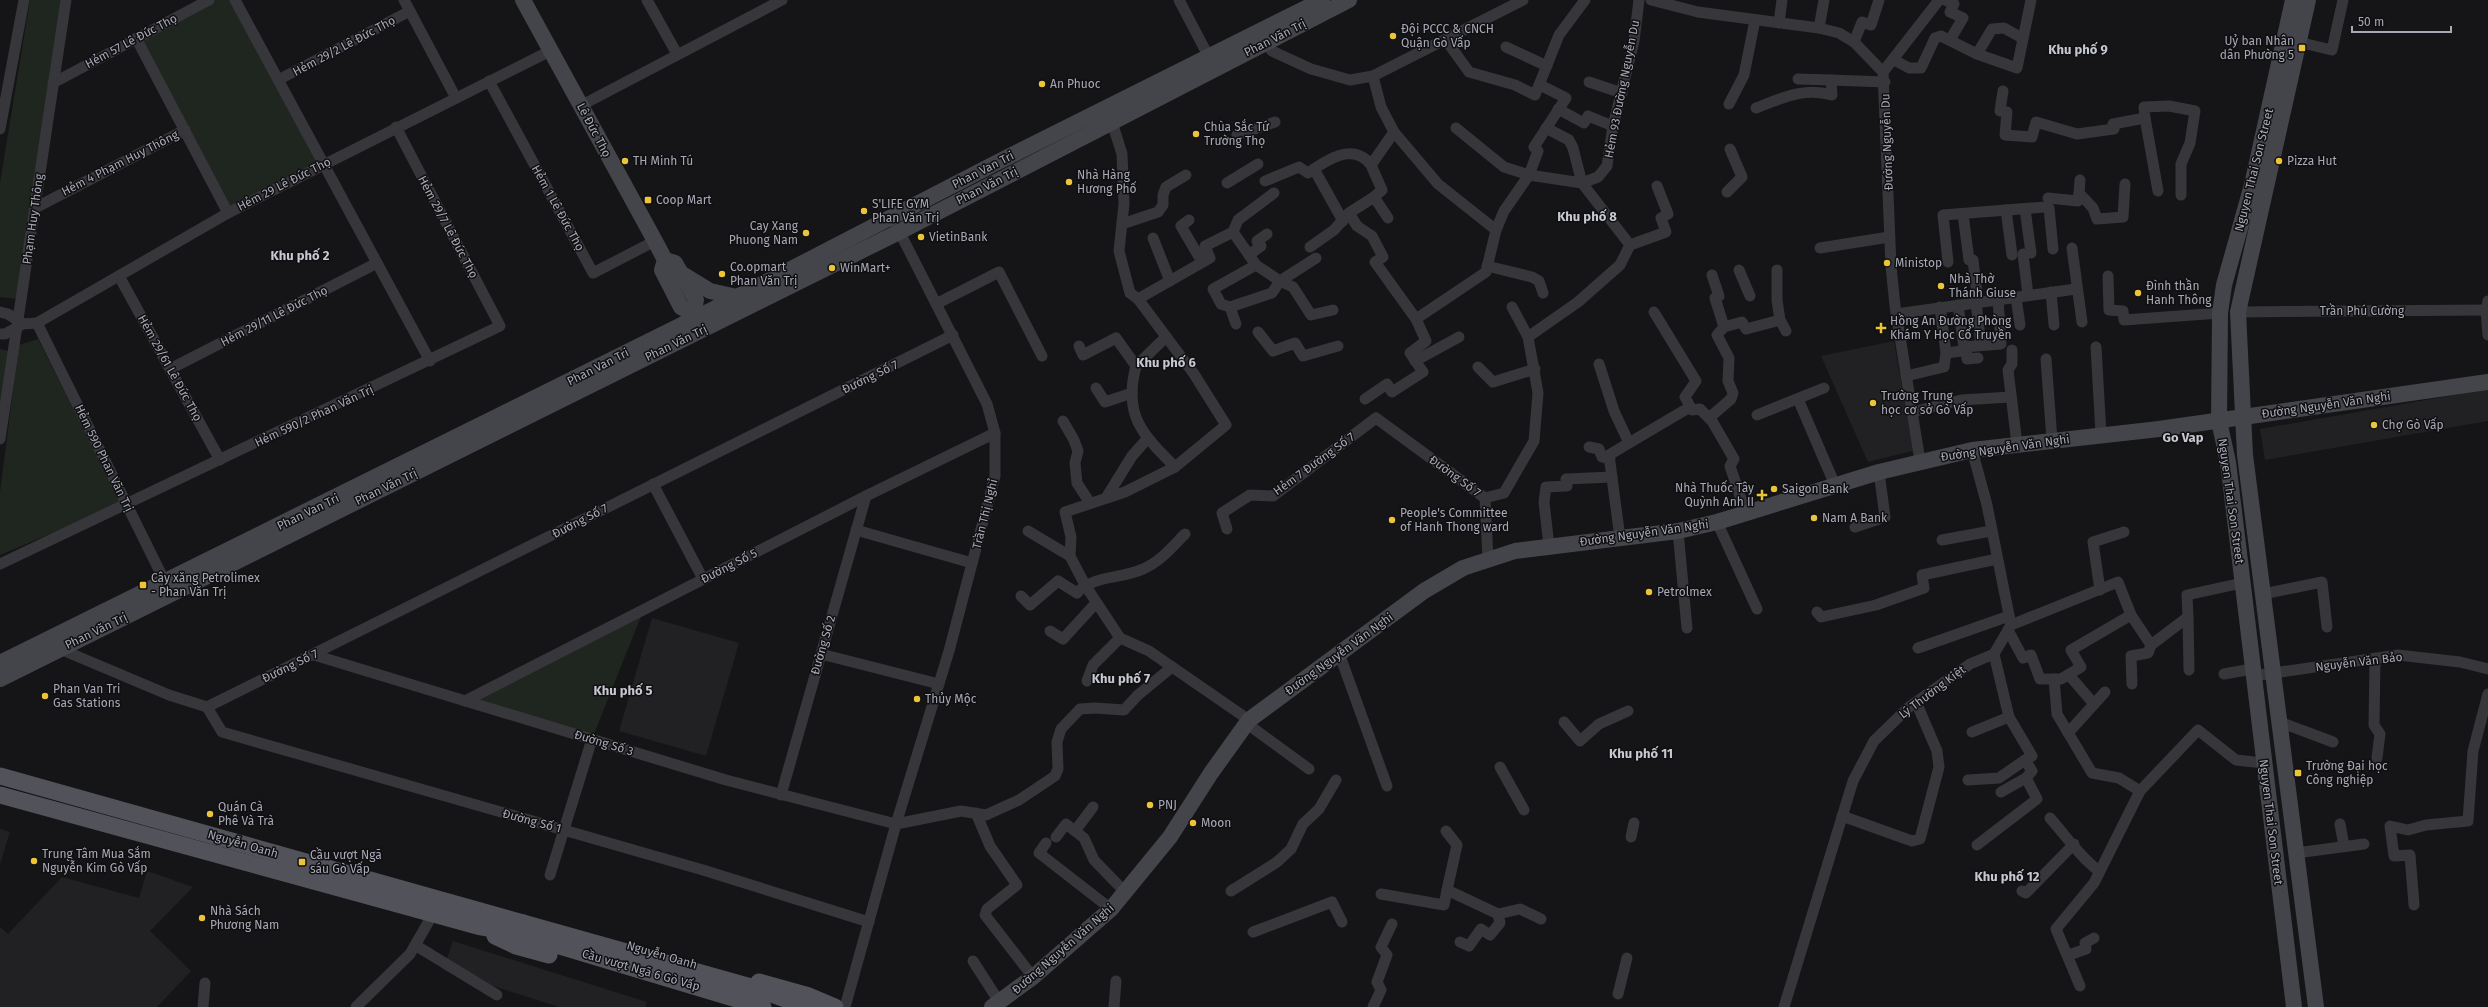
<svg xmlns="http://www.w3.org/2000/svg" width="2488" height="1007" font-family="'Fira Sans',sans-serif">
<rect width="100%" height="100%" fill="#151416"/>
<g fill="#212023">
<polygon points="1894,341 1913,451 1868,462 1821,356"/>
<polygon points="2488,389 2488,421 2265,460 2260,429"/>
<polygon points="652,618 739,643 706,756 619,731"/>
<polygon points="0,829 10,832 0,864"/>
<polygon points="147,871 193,887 150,931 191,971 157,1007 0,1007 0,927 8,934 62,877 139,898"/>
<polygon points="453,941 647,1002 645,1007 559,1007 443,970"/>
</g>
<g fill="#1f2620">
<polygon points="30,0 61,0 17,299 0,297 0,183"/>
<polygon points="209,0 235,0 323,163 228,213 136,38"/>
<polygon points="38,339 121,504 0,555 0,492 19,345"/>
<polygon points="0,349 9,351 0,402"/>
<polygon points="644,609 592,739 465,701"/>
</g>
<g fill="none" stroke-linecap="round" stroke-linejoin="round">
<g stroke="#36363b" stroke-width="11">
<polyline points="235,0 430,361"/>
<polyline points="404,0 456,98"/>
<polyline points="647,0 677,54"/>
<polyline points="1179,0 1212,63"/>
<polyline points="1651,0 1698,12 1819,28 1839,33 1854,42 1883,72 1891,266 1895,306 1920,461"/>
<polyline points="1945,0 1954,4 1950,12 1963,18 1950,40"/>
<polyline points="1779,23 1782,0"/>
<polyline points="1819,28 1824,0"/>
<polyline points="136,38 228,213"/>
<polyline points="1263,38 1272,51 1311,69 1350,80 1373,76 1523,0"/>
<polyline points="1446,40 1469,72 1515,85 1535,95 1559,35 1585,0"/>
<polyline points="1854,42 1862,22 1871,25 1879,0"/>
<polyline points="2298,42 2332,50 2343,0"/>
<polyline points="1506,47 1547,66"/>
<polyline points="1977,54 1992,29 2004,28 2022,38"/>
<polyline points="1894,60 1909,68 1921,68 1935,38 1941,36 1977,54 2017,68 2031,0"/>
<polyline points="1883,72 1939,0"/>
<polyline points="1373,76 1381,107 1394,132 1438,184 1496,230"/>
<polyline points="1798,79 1831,80"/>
<polyline points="278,80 410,11"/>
<polyline points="489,81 593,273 655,241"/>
<polyline points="1589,82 1622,93"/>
<polyline points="53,83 209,0"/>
<polyline points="2003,91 2000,111 2007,112 2005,135 2032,137 2036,122 2077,134 2114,129"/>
<polyline points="1729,104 1744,75 1755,20"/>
<polyline points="582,105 782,0"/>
<path d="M1756,108c26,-10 48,-21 76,-13l-1,-15 54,2"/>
<polyline points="1558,109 1584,123 1588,116 1613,126"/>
<polyline points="2145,118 2158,191"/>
<polyline points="1112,122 1122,154 1124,204 1119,251 1130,293 1138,299 1194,374 1226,425 1175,467 1125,492 1065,512 1071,537 1070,556 1085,585 1120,638 1149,651 1249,720"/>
<polyline points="2113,124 2145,118 2144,107 2169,106 2195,111 2190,143 2181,164 2181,195"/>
<polyline points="1456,128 1504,167 1529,175 1582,183 1598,177 1607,166 1613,126 1634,41 1639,0"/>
<polyline points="1546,128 1569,140 1573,148 1582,183 1630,245 1666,232 1661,218 1668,214 1657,186"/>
<polyline points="0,129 24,0"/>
<polyline points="1237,135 1275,122"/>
<polyline points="1371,165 1382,190 1374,197"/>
<polyline points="1314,169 1343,221"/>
<polyline points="2080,180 2079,193 2093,208 2097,219 2123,217 2125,184"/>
<path d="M1265,181l34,-14 9,6c17,-12 45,-32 63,-8l23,-33"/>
<polyline points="1227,183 1258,164"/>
<polyline points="1727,192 1742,177 1730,149"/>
<polyline points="2048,198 2078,201 2079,193"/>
<polyline points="35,208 185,130"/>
<polyline points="2025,209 2031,253"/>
<polyline points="2006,210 2012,255"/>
<polyline points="1349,213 1357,226 1372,236 1383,257 1375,262 1416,319"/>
<polyline points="1963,214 1969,260"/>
<polyline points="1189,220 1181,226 1202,262"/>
<polyline points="1122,224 1158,212 1163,205 1163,195 1166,187 1186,175"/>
<polyline points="1233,232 1256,265 1280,281 1316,258"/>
<polyline points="1153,238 1170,281"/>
<polyline points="1310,247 1334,230 1349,213 1374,197 1388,218"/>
<polyline points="1820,248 1889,237"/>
<polyline points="2072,248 2082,322"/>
<polyline points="2023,254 2028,295"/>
<polyline points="1249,255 1261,246 1257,241 1267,234"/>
<polyline points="1973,260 1978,302"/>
<polyline points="1948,262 1943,215 2045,207 2049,208 2053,249"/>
<polyline points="1487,266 1532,277 1539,281 1543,293"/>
<polyline points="1739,270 1750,296"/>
<polyline points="1777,270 1777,300 1780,320"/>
<polyline points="119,276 220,460"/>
<polyline points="2108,276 2109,310 2123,311 2124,320 2220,313"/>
<polyline points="2051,292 2054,325"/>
<polyline points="2016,297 2020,325"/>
<polyline points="1138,299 1210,258 1205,246 1233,232 1238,220 1274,193"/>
<polyline points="2488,301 2486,310 2488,335"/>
<polyline points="1976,303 1981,345"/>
<polyline points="936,304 999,272 1042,356"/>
<polyline points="1958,305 1964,347"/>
<polyline points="1230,307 1272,293 1280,281 1293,287 1311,315 1333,310"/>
<polyline points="1512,307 1528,337"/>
<polyline points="1940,307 1946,353"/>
<polyline points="0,312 8,314 22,323"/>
<polyline points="1654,312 1696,381 1685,397 1692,410 1700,409 1712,421 1734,459 1730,466 1746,514"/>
<polyline points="2238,312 2486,310"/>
<polyline points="1896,314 2076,289"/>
<polyline points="37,323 168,588"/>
<polyline points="1236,324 1230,307 1221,304 1213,289 1256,265"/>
<polyline points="1724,327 1742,322 1746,329 1780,320 1786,331"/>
<polyline points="1258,332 1273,351 1295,343 1303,356 1338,346"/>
<polyline points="0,334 5,334 23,324 37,323 228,213 550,51"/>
<path d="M1079,346l4,9 33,-17 20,28c-13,49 6,68 39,101"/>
<polyline points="1966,346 1967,359 1978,358"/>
<polyline points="2096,347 2101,434"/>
<polyline points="2012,350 2012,364 2008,370 2017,444"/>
<polyline points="2046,359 2052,440"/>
<polyline points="1415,361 1459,337"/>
<polyline points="1599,364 1614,411 1629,443 1609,455 1620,538"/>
<polyline points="1136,366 1165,338"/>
<polyline points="1478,367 1493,382 1535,369"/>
<polyline points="170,369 377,263"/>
<polyline points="1906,376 1944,367 1946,353 1962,351 1964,347 2001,344 1998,299"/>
<polyline points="1096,388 1105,402 1132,393"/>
<polyline points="1365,399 1387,384 1392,392 1423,372 1410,353 1426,341 1416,319 1486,272 1496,230 1504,211 1529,175 1538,151 1534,147 1566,98 1540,85"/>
<polyline points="1798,399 1835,485"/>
<polyline points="1912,412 1961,400 2011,397"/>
<polyline points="1757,415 1824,388"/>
<polyline points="1709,418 1731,399 1733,393 1728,381 1729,358 1717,335 1724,327 1715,298 1719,296 1712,275"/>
<polyline points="1063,421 1074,440 1078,451 1075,463 1077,483 1090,503"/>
<polyline points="0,439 66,0"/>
<polyline points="1629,443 1690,407"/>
<polyline points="1589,447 1599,449 1602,457 1610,459"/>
<polyline points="653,484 703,579"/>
<polyline points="1106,498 1132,456 1147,439"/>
<polyline points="1485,498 1504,493 1534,441 1538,393 1528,337 1578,302 1620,265 1630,245"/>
<polyline points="1717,522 1757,609"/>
<polyline points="1855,527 1885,517 1879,472"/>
<polyline points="1227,529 1222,513 1250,495 1273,496 1376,418 1485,498 1488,559"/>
<polyline points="856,530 972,563"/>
<polyline points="1028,531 1070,556"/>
<polyline points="1678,531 1687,628"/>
<polyline points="1942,540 1991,531"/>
<polyline points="1549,546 1544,502 1546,487 1567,486 1566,479 1612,477"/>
<polyline points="0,564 500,326 396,127"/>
<polyline points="2100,590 2093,542 2124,532"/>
<polyline points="2263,594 2322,582 2327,627"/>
<path d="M1021,596l9,9 28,-24 19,12c16,-18 45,-14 66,-24 17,-7 29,-22 42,-35"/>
<polyline points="1817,612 1821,617 1876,605 1924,588 1922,575 1997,559"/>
<polyline points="2188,617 2189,670"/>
<polyline points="2011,625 2118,582 2131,615 2151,645 2188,617 2187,595 2242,583"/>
<polyline points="2008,630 2023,658 2031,655 2040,679 2054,679 2057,714 2092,773 2119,778 2140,791"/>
<polyline points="1050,631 1063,639 1096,603"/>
<polyline points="1918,648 2009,616"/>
<polyline points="60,649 169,695 207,707"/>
<polyline points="1339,653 1387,786"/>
<polyline points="821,654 939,684"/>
<polyline points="314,655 726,780 896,824 961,811 986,815 1019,800 1055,776 1058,769 1057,742 1061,729 1080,709 1095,708 1124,710 1138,695 1172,667"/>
<polyline points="2375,658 2374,725 2380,734 2377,758"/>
<polyline points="2224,674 2252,669"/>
<polyline points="2069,675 2094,704"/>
<polyline points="2253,676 2398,655 2460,662 2488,669"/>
<polyline points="2054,679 2061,679 2081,667 2071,650 2131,615"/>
<polyline points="1087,681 1093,665 1120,638"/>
<polyline points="2132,684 2131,656 2148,653 2151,645"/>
<polyline points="465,701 866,496 995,433"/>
<polyline points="207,707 953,335"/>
<polyline points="207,707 222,732 703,870 869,922"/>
<polyline points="1564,722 1580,741 1599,724 1628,711"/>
<polyline points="2280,722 2333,742"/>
<polyline points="1246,723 1309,769"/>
<polyline points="1972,732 2009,717"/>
<polyline points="2068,733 2105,692"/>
<polyline points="1500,767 1524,810"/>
<polyline points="1968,780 1999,778 2025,760"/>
<polyline points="2001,792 2026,778"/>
<polyline points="781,795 866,496"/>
<polyline points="1093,807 1075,831 1084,838 1094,860 1125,892"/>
<polyline points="976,813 990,846 1017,885 987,909 985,915 1033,977"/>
<polyline points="1842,816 1912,841 1920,839 1939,767 1937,751 1916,702"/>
<path d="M2050,818c16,18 30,39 49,53"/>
<polyline points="2340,824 2344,846"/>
<polyline points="1446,831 1457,845 1447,890 1498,914 1520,909 1541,919"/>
<polyline points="1056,837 1066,824 1075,831"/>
<polyline points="1631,837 1634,823"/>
<polyline points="1046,843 1039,853 1111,909"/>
<polyline points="1977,845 2037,799 2026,778 2032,771 2025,760 2032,756 2009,717 1994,654"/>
<polyline points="2296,853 2364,844"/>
<polyline points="550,875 592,739"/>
<polyline points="1231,891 1277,862 1291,849 1303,824 1319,809 1336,780"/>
<polyline points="2022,891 2026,893 2074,844"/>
<polyline points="1381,894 1444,905 1447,890"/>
<polyline points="2414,905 2410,855 2394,856 2390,826 2408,830 2426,825 2468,821 2473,751 2488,694"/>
<polyline points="1253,932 1332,902 1342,922"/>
<polyline points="1460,942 1469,946 1481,929 1490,935 1500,923 1498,914"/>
<polyline points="415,945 497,995"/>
<polyline points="2069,955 2086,949 2085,943 2094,938"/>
<polyline points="973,961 1000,1003"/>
<polyline points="2080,986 2056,929 2094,883 2140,791 2198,730 2236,760 2264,763"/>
<polyline points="1618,994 1627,958"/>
<polyline points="203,1007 205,983"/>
<polyline points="356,1007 410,954 433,914"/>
<polyline points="845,1007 896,824 949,651 995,476 995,433 987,404 896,225"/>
<polyline points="1114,1007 1116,981"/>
<polyline points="1373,1007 1381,990 1377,982 1387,955 1381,947 1392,924"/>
<polyline points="1784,1007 1853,781 1874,741 1909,707 1970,664 1994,654 2011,625 1987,505 1972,450"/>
</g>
<g stroke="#44454b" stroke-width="16">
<polyline points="523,0 655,241 665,260 662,270 681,307 693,314 699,327"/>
<polyline points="2293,0 2252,185 2224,285 2220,313 2219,421 2228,462 2294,1007"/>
<polyline points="2308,0 2238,312 2245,455 2316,1007"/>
<polyline points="665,260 675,263 696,300 693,314"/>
<polyline points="684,275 710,291 737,297"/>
<polyline points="0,663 714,309 994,164 1322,0"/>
<polyline points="0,679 899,232 1349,0"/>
<polyline points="992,1007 1033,977 1111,909 1170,837 1211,773 1249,720 1424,591 1463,568 1515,551 1678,531 1717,522 1879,472 1972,450 2159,429 2488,382"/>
</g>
<g stroke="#52525a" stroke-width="17">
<polyline points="0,776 523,923"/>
<polyline points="0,795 481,927 520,934 763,1007"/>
<polyline points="495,936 516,946 549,955"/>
<polyline points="759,982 809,996 835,1007"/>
</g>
<polyline stroke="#52525a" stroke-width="17" points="523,923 758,989 807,1007"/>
</g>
<g fill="#ebc537" stroke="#100f11" stroke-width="1.5">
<circle cx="1393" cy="36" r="4"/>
<rect x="2298" y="44" width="8" height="8" rx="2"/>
<circle cx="1042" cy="84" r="4"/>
<circle cx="1196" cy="134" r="4"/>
<circle cx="625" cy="161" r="4"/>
<circle cx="2279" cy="161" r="4"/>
<circle cx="1069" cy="182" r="4"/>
<rect x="644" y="196" width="8" height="8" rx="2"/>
<circle cx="864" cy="211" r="4"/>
<circle cx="806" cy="233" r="4"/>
<circle cx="921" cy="237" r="4"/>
<circle cx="1887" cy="263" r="4"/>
<circle cx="832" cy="268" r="4"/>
<circle cx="722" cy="274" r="4"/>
<circle cx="1941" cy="286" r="4"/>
<circle cx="2138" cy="293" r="4"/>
<path d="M1879 322h4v4h4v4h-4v4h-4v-4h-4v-4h4z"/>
<circle cx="1873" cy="403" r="4"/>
<circle cx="2374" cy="425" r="4"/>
<circle cx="1774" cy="489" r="4"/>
<path d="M1760 489h4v4h4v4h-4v4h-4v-4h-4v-4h4z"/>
<circle cx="1814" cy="518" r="4"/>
<circle cx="1392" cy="520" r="4"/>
<rect x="139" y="581" width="8" height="8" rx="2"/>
<circle cx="1649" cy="592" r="4"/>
<circle cx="45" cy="696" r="4"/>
<circle cx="917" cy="699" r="4"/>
<rect x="2294" y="769" width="8" height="8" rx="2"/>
<circle cx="1150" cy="805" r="4"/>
<circle cx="210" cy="814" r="4"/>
<circle cx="1193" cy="823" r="4"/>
<circle cx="34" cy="861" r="4"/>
<rect x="298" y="858" width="8" height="8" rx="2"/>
<circle cx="202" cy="918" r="4"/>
</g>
<g text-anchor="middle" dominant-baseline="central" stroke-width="3" stroke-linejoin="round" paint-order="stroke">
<g font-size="12" fill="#a7a9b6" stroke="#100f11" text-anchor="start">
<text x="1401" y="29">Đội PCCC &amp; CNCH<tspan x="1401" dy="14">Quận Gò Vấp</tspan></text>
<text x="2294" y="41" text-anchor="end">Uỷ ban Nhân<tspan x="2294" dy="14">dân Phường 5</tspan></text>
<text x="1050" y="84">An Phuoc</text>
<text x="1204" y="127">Chùa Sắc Tứ<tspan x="1204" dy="14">Trường Thọ</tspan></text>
<text x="633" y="161">TH Minh Tú</text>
<text x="2287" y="161">Pizza Hut</text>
<text x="1077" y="175">Nhà Hàng<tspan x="1077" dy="14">Hương Phố</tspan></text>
<text x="656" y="200">Coop Mart</text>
<text x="872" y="204">S'LIFE GYM<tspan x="872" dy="14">Phan Văn Trị</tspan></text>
<text x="798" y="226" text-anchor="end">Cay Xang<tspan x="798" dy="14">Phuong Nam</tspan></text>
<text x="929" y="237">VietinBank</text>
<text x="1895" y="263">Ministop</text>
<text x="730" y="267">Co.opmart<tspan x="730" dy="14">Phan Văn Trị</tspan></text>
<text x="840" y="268">WinMart+</text>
<text x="1949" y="279">Nhà Thờ<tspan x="1949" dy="14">Thánh Giuse</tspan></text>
<text x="2146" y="286">Đình thần<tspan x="2146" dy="14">Hanh Thông</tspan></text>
<text x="1890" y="321">Hồng An Đường Phòng<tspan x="1890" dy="14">Khám Y Học Cổ Truyền</tspan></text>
<text x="1881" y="396">Trường Trung<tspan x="1881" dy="14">học cơ sở Gò Vấp</tspan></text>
<text x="2382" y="425">Chợ Gò Vấp</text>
<text x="1754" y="488" text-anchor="end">Nhà Thuốc Tây<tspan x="1754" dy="14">Quỳnh Anh II</tspan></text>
<text x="1782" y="489">Saigon Bank</text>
<text x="1400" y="513">People's Committee<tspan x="1400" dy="14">of Hanh Thong ward</tspan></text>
<text x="1822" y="518">Nam A Bank</text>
<text x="151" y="578">Cây xăng Petrolimex<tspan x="151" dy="14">- Phan Văn Trị</tspan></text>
<text x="1657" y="592">Petrolmex</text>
<text x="53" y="689">Phan Van Tri<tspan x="53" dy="14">Gas Stations</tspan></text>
<text x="925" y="699">Thủy Mộc</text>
<text x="2306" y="766">Trường Đại học<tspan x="2306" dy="14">Công nghiệp</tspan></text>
<text x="1158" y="805">PNJ</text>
<text x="218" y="807">Quán Cà<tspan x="218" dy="14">Phê Và Trà</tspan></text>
<text x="1201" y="823">Moon</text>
<text x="42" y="854">Trung Tâm Mua Sắm<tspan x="42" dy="14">Nguyễn Kim Gò Vấp</tspan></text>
<text x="310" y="855">Cầu vượt Ngã<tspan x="310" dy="14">sáu Gò Vấp</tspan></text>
<text x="210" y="911">Nhà Sách<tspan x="210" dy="14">Phương Nam</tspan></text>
</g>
<g font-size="12" fill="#a7a9b6" stroke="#100f11">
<text transform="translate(1275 38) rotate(-27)">Phan Văn Trị</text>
<text transform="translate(131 41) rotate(-28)">Hẻm 57 Lê Đức Thọ</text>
<text transform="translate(344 46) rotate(-28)">Hẻm 29/2 Lê Đức Thọ</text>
<text transform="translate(1622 89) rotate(-79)">Hẻm 93 Đường Nguyễn Du</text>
<text transform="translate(594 130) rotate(62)">Lê Đức Thọ</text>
<text transform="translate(1887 142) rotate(-92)">Đường Nguyễn Du</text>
<text transform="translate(120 163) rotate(-27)">Hẻm 4 Phạm Huy Thông</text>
<text transform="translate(983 170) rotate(-27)">Phan Van Tri</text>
<text transform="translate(2254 170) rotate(-76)">Nguyen Thai Son Street</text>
<text transform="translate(284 184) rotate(-27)">Hẻm 29 Lê Đức Thọ</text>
<text transform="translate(987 186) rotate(-27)">Phan Văn Trị</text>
<text transform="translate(558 208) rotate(61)">Hẻm 1 Lê Đức Thọ</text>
<text transform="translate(33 219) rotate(-82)">Phạm Huy Thông</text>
<text transform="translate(448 227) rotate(62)">Hẻm 29/7 Lê Đức Thọ</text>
<text x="2362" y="311">Trần Phú Cường</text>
<text transform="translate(274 316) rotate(-27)">Hẻm 29/11 Lê Đức Thọ</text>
<text transform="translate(676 343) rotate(-26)">Phan Văn Trị</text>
<text transform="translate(598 367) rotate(-27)">Phan Van Tri</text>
<text transform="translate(170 368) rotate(61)">Hẻm 29/61 Lê Đức Thọ</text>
<text transform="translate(870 377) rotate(-26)">Đường Số 7</text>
<text transform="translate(2326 405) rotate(-8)">Đường Nguyễn Văn Nghi</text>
<text transform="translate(314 416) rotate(-25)">Hẻm 590/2 Phan Văn Trị</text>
<text transform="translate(2005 448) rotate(-8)">Đường Nguyễn Văn Nghi</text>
<text transform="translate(104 458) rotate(64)">Hẻm 590 Phan Văn Trị</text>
<text transform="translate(1314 464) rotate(-36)">Hẻm 7 Đường Số 7</text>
<text transform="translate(1455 476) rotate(36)">Đường Số 7</text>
<text transform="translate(386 487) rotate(-26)">Phan Văn Trị</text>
<text transform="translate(2231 501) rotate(82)">Nguyen Thai Son Street</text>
<text transform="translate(308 512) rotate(-26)">Phan Van Tri</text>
<text transform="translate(985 514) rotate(-76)">Trần Thị Nghỉ</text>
<text transform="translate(580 521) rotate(-27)">Đường Số 7</text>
<text transform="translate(1644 533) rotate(-8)">Đường Nguyễn Văn Nghi</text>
<text transform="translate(729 566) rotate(-27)">Đường Số 5</text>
<text transform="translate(96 631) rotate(-26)">Phan Văn Trị</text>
<text transform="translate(823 645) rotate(-74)">Đường Số 2</text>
<text transform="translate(1339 654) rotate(-36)">Đường Nguyễn Văn Nghi</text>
<text transform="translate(2359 662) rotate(-7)">Nguyễn Văn Bảo</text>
<text transform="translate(290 666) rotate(-26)">Đường Số 7</text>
<text transform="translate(1932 692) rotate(-37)">Lý Thường Kiệt</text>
<text transform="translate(604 743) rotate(17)">Đường Số 3</text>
<text transform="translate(532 821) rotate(15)">Đường Số 1</text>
<text transform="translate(2271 822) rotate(83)">Nguyen Thai Son Street</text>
<text transform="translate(243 844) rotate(16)">Nguyễn Oanh</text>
<text transform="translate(1063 949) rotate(-41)">Đường Nguyễn Văn Nghi</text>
<text transform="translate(662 955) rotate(16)">Nguyễn Oanh</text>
<text transform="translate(641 970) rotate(16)">Cầu vượt Ngã 6 Gò Vấp</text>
</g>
<g font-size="13" font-weight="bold" fill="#c7c9d2" stroke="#100f11">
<text x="2078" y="49">Khu phố 9</text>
<text x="1587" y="216">Khu phố 8</text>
<text x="300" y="255">Khu phố 2</text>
<text x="1166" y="362">Khu phố 6</text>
<text x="2183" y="437">Go Vap</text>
<text x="1121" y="678">Khu phố 7</text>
<text x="623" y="690">Khu phố 5</text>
<text x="1641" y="753">Khu phố 11</text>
<text x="2007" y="876">Khu phố 12</text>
</g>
</g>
<path d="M2352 26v6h99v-6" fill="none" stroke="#a7a9b6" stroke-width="2"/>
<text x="2358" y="26" font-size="12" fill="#a7a9b6" stroke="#100f11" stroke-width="3" paint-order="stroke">50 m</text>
</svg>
